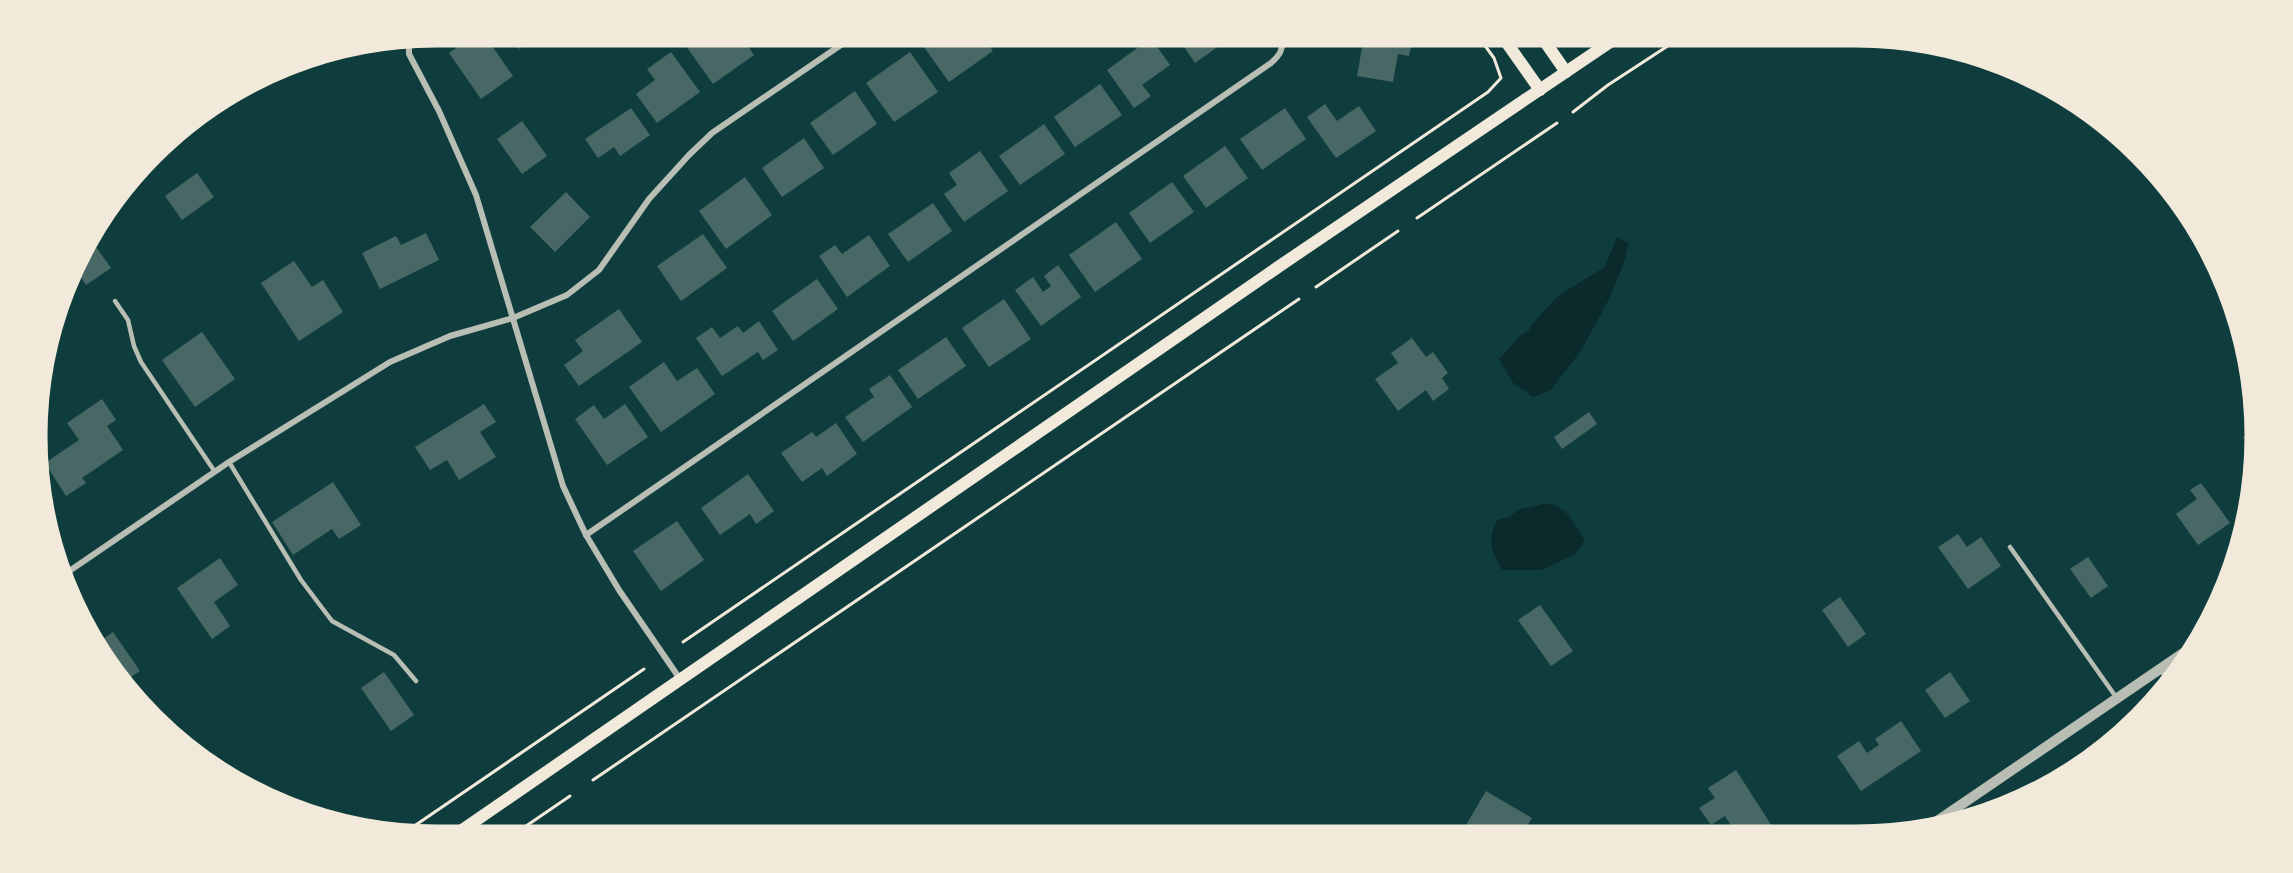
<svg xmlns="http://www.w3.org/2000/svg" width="2293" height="873" font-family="'Exo 2',sans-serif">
<rect width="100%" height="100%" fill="#0f3d3e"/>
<g fill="#0a2a2b">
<polygon points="1617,237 1629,244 1622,268 1606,305 1580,352 1551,390 1533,397 1513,383 1499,359 1521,335 1529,330 1534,322 1559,295 1605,267"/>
<path d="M1543,504c24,-1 30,19 42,36l-10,14 -33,16h-39c-12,-17 -16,-31 -6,-50l12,-3 10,-8z"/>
</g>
<g fill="#486865">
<polygon points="473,36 485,36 513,76 481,99 449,53"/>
<polygon points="510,36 537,36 519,49"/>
<polygon points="685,36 741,36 754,55 713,84 681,39"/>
<polygon points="932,36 943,36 947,41 954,36 983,36 993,51 949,82 921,43"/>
<polygon points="1177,36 1233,36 1195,63"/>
<polygon points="1364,36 1413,36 1409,56 1398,54 1393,82 1357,76"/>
<polygon points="1151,38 1170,65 1142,85 1151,96 1134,108 1107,70"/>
<polygon points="671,52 700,92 657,123 636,94 655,80 647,69"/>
<polygon points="910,52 938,92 894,122 866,83"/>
<polygon points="1100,84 1122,115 1075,147 1054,117"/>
<polygon points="855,91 877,124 833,155 810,123"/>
<polygon points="1325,104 1337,121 1359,106 1376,131 1336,158 1307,117"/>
<polygon points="631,108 650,135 620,156 614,147 598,158 585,139"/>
<polygon points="1285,108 1306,139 1262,170 1240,139"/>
<polygon points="522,121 547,156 522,174 497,139"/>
<polygon points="1044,124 1065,154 1020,185 999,156"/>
<polygon points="804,138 824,168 782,197 762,168"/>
<polygon points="1225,146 1248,178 1206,208 1183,176"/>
<polygon points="980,151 1008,191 964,222 944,194 957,185 949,173"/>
<polygon points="197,173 214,197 182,220 165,196"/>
<polygon points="745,177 772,215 726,249 699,211"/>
<polygon points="1172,182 1194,212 1150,243 1129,213"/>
<polygon points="566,192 590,217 555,252 530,227"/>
<polygon points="933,203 952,231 908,262 888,234"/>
<polygon points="1116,222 1142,259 1095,292 1069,255"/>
<polygon points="426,233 439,260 380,289 362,253 396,236 401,245"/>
<polygon points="703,234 727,268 681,301 657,266"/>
<polygon points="869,235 890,266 847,297 819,256 835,245 842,254"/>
<polygon points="89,237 111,268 86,285 75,269"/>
<polygon points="294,261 312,287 323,280 343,312 299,341 261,283"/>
<polygon points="1058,265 1081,297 1041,326 1015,290 1033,277 1043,292 1051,286 1044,276"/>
<polygon points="817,279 838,309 793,341 772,311"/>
<polygon points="1004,299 1031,339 989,367 962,328"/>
<polygon points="619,309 642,342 579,386 564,365 583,351 575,340"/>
<polygon points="759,321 778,350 763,360 758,352 722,376 696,338 712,327 720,338 738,326 743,333"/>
<polygon points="202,332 235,379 195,407 162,360"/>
<polygon points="946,337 966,366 918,399 898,370"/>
<polygon points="1412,338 1426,357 1433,352 1448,373 1442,378 1449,389 1433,401 1426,390 1398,411 1375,379 1398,363 1391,353"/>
<polygon points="664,362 677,381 697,368 715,394 661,432 629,387"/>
<polygon points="890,375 912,407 863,442 845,417 874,397 869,389"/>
<polygon points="102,399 116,420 107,426 123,450 82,478 86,483 66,496 45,463 79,440 67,423"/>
<polygon points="484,404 496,422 480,432 496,457 459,480 447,460 430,470 415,447"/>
<polygon points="625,404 648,437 607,465 575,419 594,405 604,419"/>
<polygon points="1589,412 1597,424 1562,449 1554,437"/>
<polygon points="836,423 857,454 827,476 822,468 802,482 781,453 812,432 816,437"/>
<polygon points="2255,429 2256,457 2243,437"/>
<polygon points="748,474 774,511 756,524 750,514 720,535 701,508"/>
<polygon points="333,482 361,525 339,539 332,529 293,555 272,522"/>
<polygon points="2201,483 2230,523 2198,545 2176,514 2197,499 2190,490"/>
<polygon points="677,521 704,560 661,591 633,551"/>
<polygon points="1958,534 1967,547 1981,537 2001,566 1968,589 1938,547"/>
<polygon points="2088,557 2108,586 2091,598 2070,569"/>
<polygon points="220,558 238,585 214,602 230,626 212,639 177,588"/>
<polygon points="1840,597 1866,634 1848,647 1822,610"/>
<polygon points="1540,605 1573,651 1551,666 1518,620"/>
<polygon points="113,632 140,671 125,681 103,659 96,644"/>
<polygon points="384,672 414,715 391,731 361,688"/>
<polygon points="1950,672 1970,701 1945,718 1925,690"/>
<polygon points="1901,721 1921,751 1861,791 1837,756 1859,741 1867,753 1879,745 1875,739"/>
<polygon points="1736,770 1777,834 1736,834 1725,816 1711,825 1699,808 1715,798 1708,788"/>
<polygon points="1486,791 1532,818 1522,834 1509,833 1508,834 1466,835 1470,828 1466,825"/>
</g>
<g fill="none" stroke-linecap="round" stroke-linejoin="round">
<g stroke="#f1e9da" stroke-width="3">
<polyline points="1573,112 1608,85 1683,36"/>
<polyline points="1417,218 1557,123"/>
<polyline points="1316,287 1398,231"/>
<polyline points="683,642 1488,92 1501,78 1494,58 1478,36"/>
<polyline points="593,780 1299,299"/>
<polyline points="404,833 644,669"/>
<polyline points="510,837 570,796"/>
</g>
<g stroke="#b8beb3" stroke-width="4.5">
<polyline points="115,301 128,320 134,346 141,362 215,472"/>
<polyline points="229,462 301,580 332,621 394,655 416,681"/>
<polyline points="2010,547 2116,697"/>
</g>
<g stroke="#b8beb3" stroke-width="6">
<polyline points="409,41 409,54 439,111 476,195 563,486 586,535 619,590 680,679"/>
<path d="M586,535l685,-472c9,-8 13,-14 11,-27"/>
<polyline points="62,576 229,462 390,362 450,336 513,318 567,295 599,270 649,199 689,155 712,133 854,36"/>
<polyline points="2161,669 2168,679"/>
</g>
<polyline stroke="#b8beb3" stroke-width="10" points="1927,828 2198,643"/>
<g stroke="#f1e9da" stroke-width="12">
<polyline points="1502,36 1540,90"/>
<polyline points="1541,36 1566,72"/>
<polyline points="452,837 1284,263 1619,36"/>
</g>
</g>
<path d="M0 0H2293V873H0ZM436 46H1856A390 390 0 0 1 2246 436V436A390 390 0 0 1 1856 826H436A390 390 0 0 1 46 436V436A390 390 0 0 1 436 46Z" fill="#f1e9da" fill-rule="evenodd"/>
<path fill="none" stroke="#f1e9da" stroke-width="3" d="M436 46H1856A390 390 0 0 1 2246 436V436A390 390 0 0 1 1856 826H436A390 390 0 0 1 46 436V436A390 390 0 0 1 436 46Z"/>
</svg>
